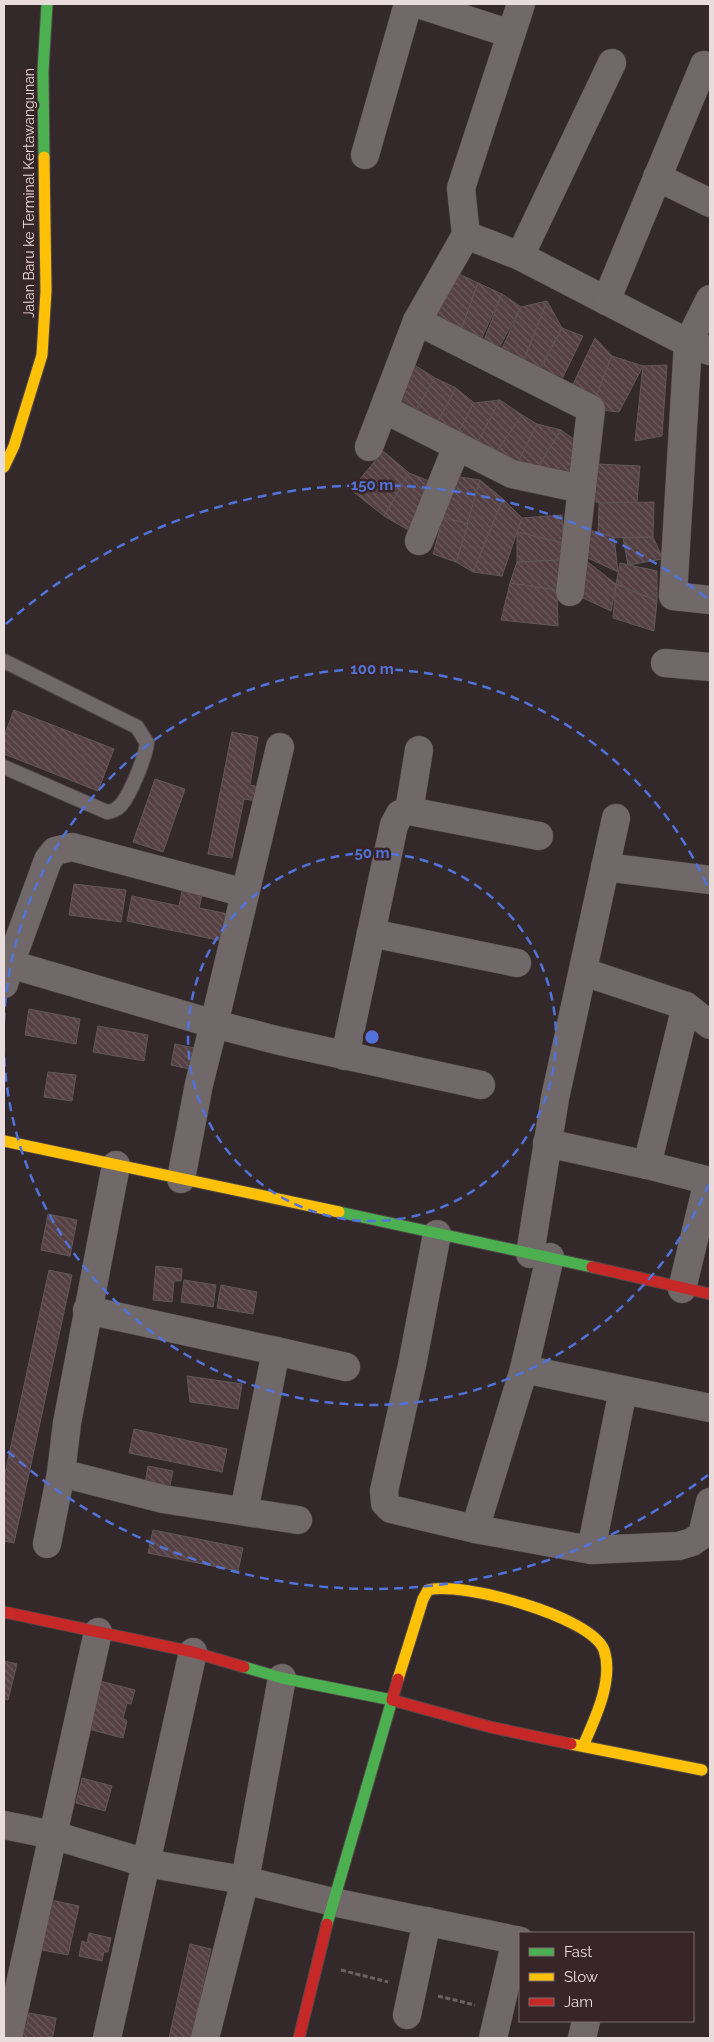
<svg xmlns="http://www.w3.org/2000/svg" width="714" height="2042" font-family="Raleway,sans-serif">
<defs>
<pattern id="building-back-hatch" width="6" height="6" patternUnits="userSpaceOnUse" patternTransform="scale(1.25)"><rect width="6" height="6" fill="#543f43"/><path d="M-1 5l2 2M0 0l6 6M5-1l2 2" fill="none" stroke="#6d5a5e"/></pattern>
</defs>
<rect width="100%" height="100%" fill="#33292a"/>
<g fill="url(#building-back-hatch)" stroke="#605758">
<polygon points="455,272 478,283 457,341 436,316"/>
<polygon points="478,283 502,294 479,344 457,341"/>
<polygon points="502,294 521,307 493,359 479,353"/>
<polygon points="547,301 519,373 493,368 521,307"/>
<polygon points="547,301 562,328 533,380 522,365"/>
<polygon points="562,328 583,336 560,383 538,374"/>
<polygon points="595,338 612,356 591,409 567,397"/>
<polygon points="612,356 643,366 619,412 591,409"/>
<polygon points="411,363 435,378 409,422 388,398"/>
<polygon points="667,365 662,436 635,441 643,366"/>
<polygon points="435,378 456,388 436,425 409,422"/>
<polygon points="456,388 474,403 456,437 436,425"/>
<polygon points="500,400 472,453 456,437 474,403"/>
<polygon points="500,400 522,415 495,454 472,453"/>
<polygon points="522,415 537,424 512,474 495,454"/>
<polygon points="537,424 561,430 531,478 512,474"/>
<polygon points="561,430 579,443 566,485 531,478"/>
<polygon points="383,451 409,473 384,516 351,490"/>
<polygon points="597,464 640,466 636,514 593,501"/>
<polygon points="409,473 429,481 410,531 384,516"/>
<polygon points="460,477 480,480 468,524 443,517"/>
<polygon points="480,480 503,499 473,572 456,562"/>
<polygon points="503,499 522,518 502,576 473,572"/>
<polygon points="654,502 653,537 598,538 599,503"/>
<polygon points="562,515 563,543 517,532 522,518"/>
<polygon points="443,517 468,524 456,562 433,554"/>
<polygon points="586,529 614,537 618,572 575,552"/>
<polygon points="517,532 563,543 574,560 517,562"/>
<polygon points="653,537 663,559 628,565 623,538"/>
<polygon points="575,552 616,584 611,611 570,592"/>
<polygon points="560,560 557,590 510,583 517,562"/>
<polygon points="620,563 657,571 657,601 616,584"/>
<polygon points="510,583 557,590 558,626 501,620"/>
<polygon points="616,584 657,601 654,631 613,618"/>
<polygon points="14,710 114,749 98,791 4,754 4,736"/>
<polygon points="232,732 258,737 250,785 259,787 257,801 244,799 232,858 208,854"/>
<polygon points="155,779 185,789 163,852 133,842"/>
<polygon points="74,884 126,890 121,922 69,915"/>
<polygon points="182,891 202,895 199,908 233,915 227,942 127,921 132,896 179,906"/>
<polygon points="29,1009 80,1019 76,1044 25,1035"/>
<polygon points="98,1026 148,1035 144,1061 93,1052"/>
<polygon points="175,1044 199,1049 194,1070 171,1065"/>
<polygon points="48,1072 76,1075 72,1101 44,1097"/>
<polygon points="48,1214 77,1220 70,1256 41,1250"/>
<polygon points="156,1266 182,1269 181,1281 174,1281 172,1302 153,1300"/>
<polygon points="49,1270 72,1275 14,1543 4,1541 4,1478"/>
<polygon points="184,1280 216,1285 213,1307 181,1302"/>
<polygon points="221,1285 257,1292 253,1314 217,1308"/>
<polygon points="187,1376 242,1384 238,1409 190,1402"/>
<polygon points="134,1429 227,1449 222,1472 129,1453"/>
<polygon points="148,1466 173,1471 168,1495 144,1490"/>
<polygon points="153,1530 243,1548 238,1571 148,1553"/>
<polygon points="4,1661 17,1664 8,1700 4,1699"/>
<polygon points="100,1681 135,1690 131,1704 127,1703 123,1718 127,1721 123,1738 88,1729"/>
<polygon points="82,1778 112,1786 105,1811 76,1803"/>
<polygon points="51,1900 79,1906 68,1955 42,1950"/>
<polygon points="89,1933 111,1938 108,1952 104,1952 102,1961 79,1956 82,1941 87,1943"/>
<polygon points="190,1944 211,1949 191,2038 169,2038"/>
<polygon points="29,2013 56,2018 53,2036 47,2038 21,2038 22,2024 27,2025"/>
</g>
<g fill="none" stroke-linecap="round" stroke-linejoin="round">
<defs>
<path id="lane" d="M4,661l133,66 10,16c-2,15 -16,50 -26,62 -5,5 -8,6 -14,7l-103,-45"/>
<g id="street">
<polyline points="418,4 511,34"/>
<polyline points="521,4 461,188 466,235 520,256 688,343 710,351"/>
<polyline points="365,155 408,4"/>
<polyline points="657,177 710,203"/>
<polyline points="520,256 612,63"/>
<polyline points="710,299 688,343 673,596 710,600"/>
<polyline points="606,301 704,65"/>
<polyline points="417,321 591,409 570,592"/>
<polyline points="384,409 512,474 582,489"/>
<polyline points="369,447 417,321 466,235"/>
<polyline points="419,541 457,446"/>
<polyline points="665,663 710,667"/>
<polyline points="409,811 419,750"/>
<polyline points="605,867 710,880"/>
<polyline points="371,933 517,963"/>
<polyline points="10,964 48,860 55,851 72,847 245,893"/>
<polyline points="584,972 686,1006 710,1025"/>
<polyline points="4,984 10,964 214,1024 280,747"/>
<polyline points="345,1056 394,825 400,814 409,811 539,836"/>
<polyline points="547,1143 647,1165 710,1181"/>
<polyline points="116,1165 67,1423 61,1473 163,1499 298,1520"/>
<polyline points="647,1165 686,1006"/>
<polyline points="181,1179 199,1084 214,1024 280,1041 481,1085"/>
<polyline points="437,1234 412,1365 384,1491 385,1503 391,1509 475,1529 591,1550 679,1546 692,1542 702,1535 710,1502"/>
<polyline points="530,1254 555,1098 616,818"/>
<polyline points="682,1289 708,1181"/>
<polyline points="87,1310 276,1351 244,1511"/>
<polyline points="276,1351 346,1367"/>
<polyline points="524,1369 710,1408"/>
<polyline points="475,1529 524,1369 550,1257"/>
<polyline points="47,1544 61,1473"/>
<polyline points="591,1550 623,1390"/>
<polyline points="4,1825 53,1835 146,1863 243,1880 333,1902 520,1941"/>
<polyline points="407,2015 427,1921"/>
<polyline points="8,2038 98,1632"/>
<polyline points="107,2038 193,1652"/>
<polyline points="205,2038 245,1880 282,1678"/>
<polyline points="493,2038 516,1940"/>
<polyline points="582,2038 586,2021"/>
</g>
<g id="fast">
<polyline points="44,157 43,71 47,4"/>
<polyline points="339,1212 592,1267"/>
<polyline points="244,1667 282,1678 392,1700 327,1924"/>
</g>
<g id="slow">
<polyline points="4,467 14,446 42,355 46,291 44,157"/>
<polyline points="4,1141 339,1212"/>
<path d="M398,1679l25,-80 5,-9c33,-9 163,26 176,60 10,30 -9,69 -21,96"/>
<polyline points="571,1744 702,1770"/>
</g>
<g id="jam">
<polyline points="592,1267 710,1294"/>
<polyline points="4,1612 193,1652 244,1667"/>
<polyline points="398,1679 392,1700 490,1727 571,1744"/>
<polyline points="299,2038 327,1924"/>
</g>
</defs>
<use href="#lane" stroke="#504748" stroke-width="16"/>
<use href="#street" stroke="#504748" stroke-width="29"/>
<use href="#fast" stroke="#504748" stroke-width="13"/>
<use href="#slow" stroke="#504748" stroke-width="13"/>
<use href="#jam" stroke="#504748" stroke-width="13"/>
<g stroke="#6a6263" stroke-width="3" stroke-dasharray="5 2.5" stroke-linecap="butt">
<polyline points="341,1970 388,1982"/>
<polyline points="438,1996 475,2005"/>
</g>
<use href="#lane" stroke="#706869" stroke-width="14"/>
<use href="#street" stroke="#706869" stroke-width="28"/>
<use href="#fast" stroke="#4caf50" stroke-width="11"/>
<use href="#slow" stroke="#ffc107" stroke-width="11"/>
<use href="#jam" stroke="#c62828" stroke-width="11"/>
</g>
<g fill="none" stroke="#5072d9" stroke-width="2.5" stroke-dasharray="9 6">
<circle cx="372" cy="1037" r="184"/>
<path d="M709 1184A368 368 0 1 1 709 890"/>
<path d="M708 1475A552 552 0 0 1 6 1450M6 624A552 552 0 0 1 708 599"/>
</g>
<g text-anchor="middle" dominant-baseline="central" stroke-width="5" stroke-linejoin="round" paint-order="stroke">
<g font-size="14" fill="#e9dcdd" stroke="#372527">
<text transform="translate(29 193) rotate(-90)">Jalan Baru ke Terminal Kertawangunan</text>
</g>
</g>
<circle cx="372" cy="1037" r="8" fill="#5072d9" stroke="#372527" stroke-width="2.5"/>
<g font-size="15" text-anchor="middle" font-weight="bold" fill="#5072d9" stroke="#372527" stroke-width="5" stroke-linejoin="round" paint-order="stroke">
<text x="372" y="490">150 m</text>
<text x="372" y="674">100 m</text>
<text x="372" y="858">50 m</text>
</g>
<rect width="714" height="2042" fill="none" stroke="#e9dcdd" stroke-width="10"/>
<rect x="519" y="1932" width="175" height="90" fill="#372527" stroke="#7e6e70"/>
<rect x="529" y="1948" width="25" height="8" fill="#4caf50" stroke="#7e6e70"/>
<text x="564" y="1957" font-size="15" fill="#e9dcdd">Fast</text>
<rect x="529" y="1973" width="25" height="8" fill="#ffc107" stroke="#7e6e70"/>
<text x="564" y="1982" font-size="15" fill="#e9dcdd">Slow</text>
<rect x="529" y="1998" width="25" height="8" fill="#c62828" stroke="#7e6e70"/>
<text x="564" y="2007" font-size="15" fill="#e9dcdd">Jam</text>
</svg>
